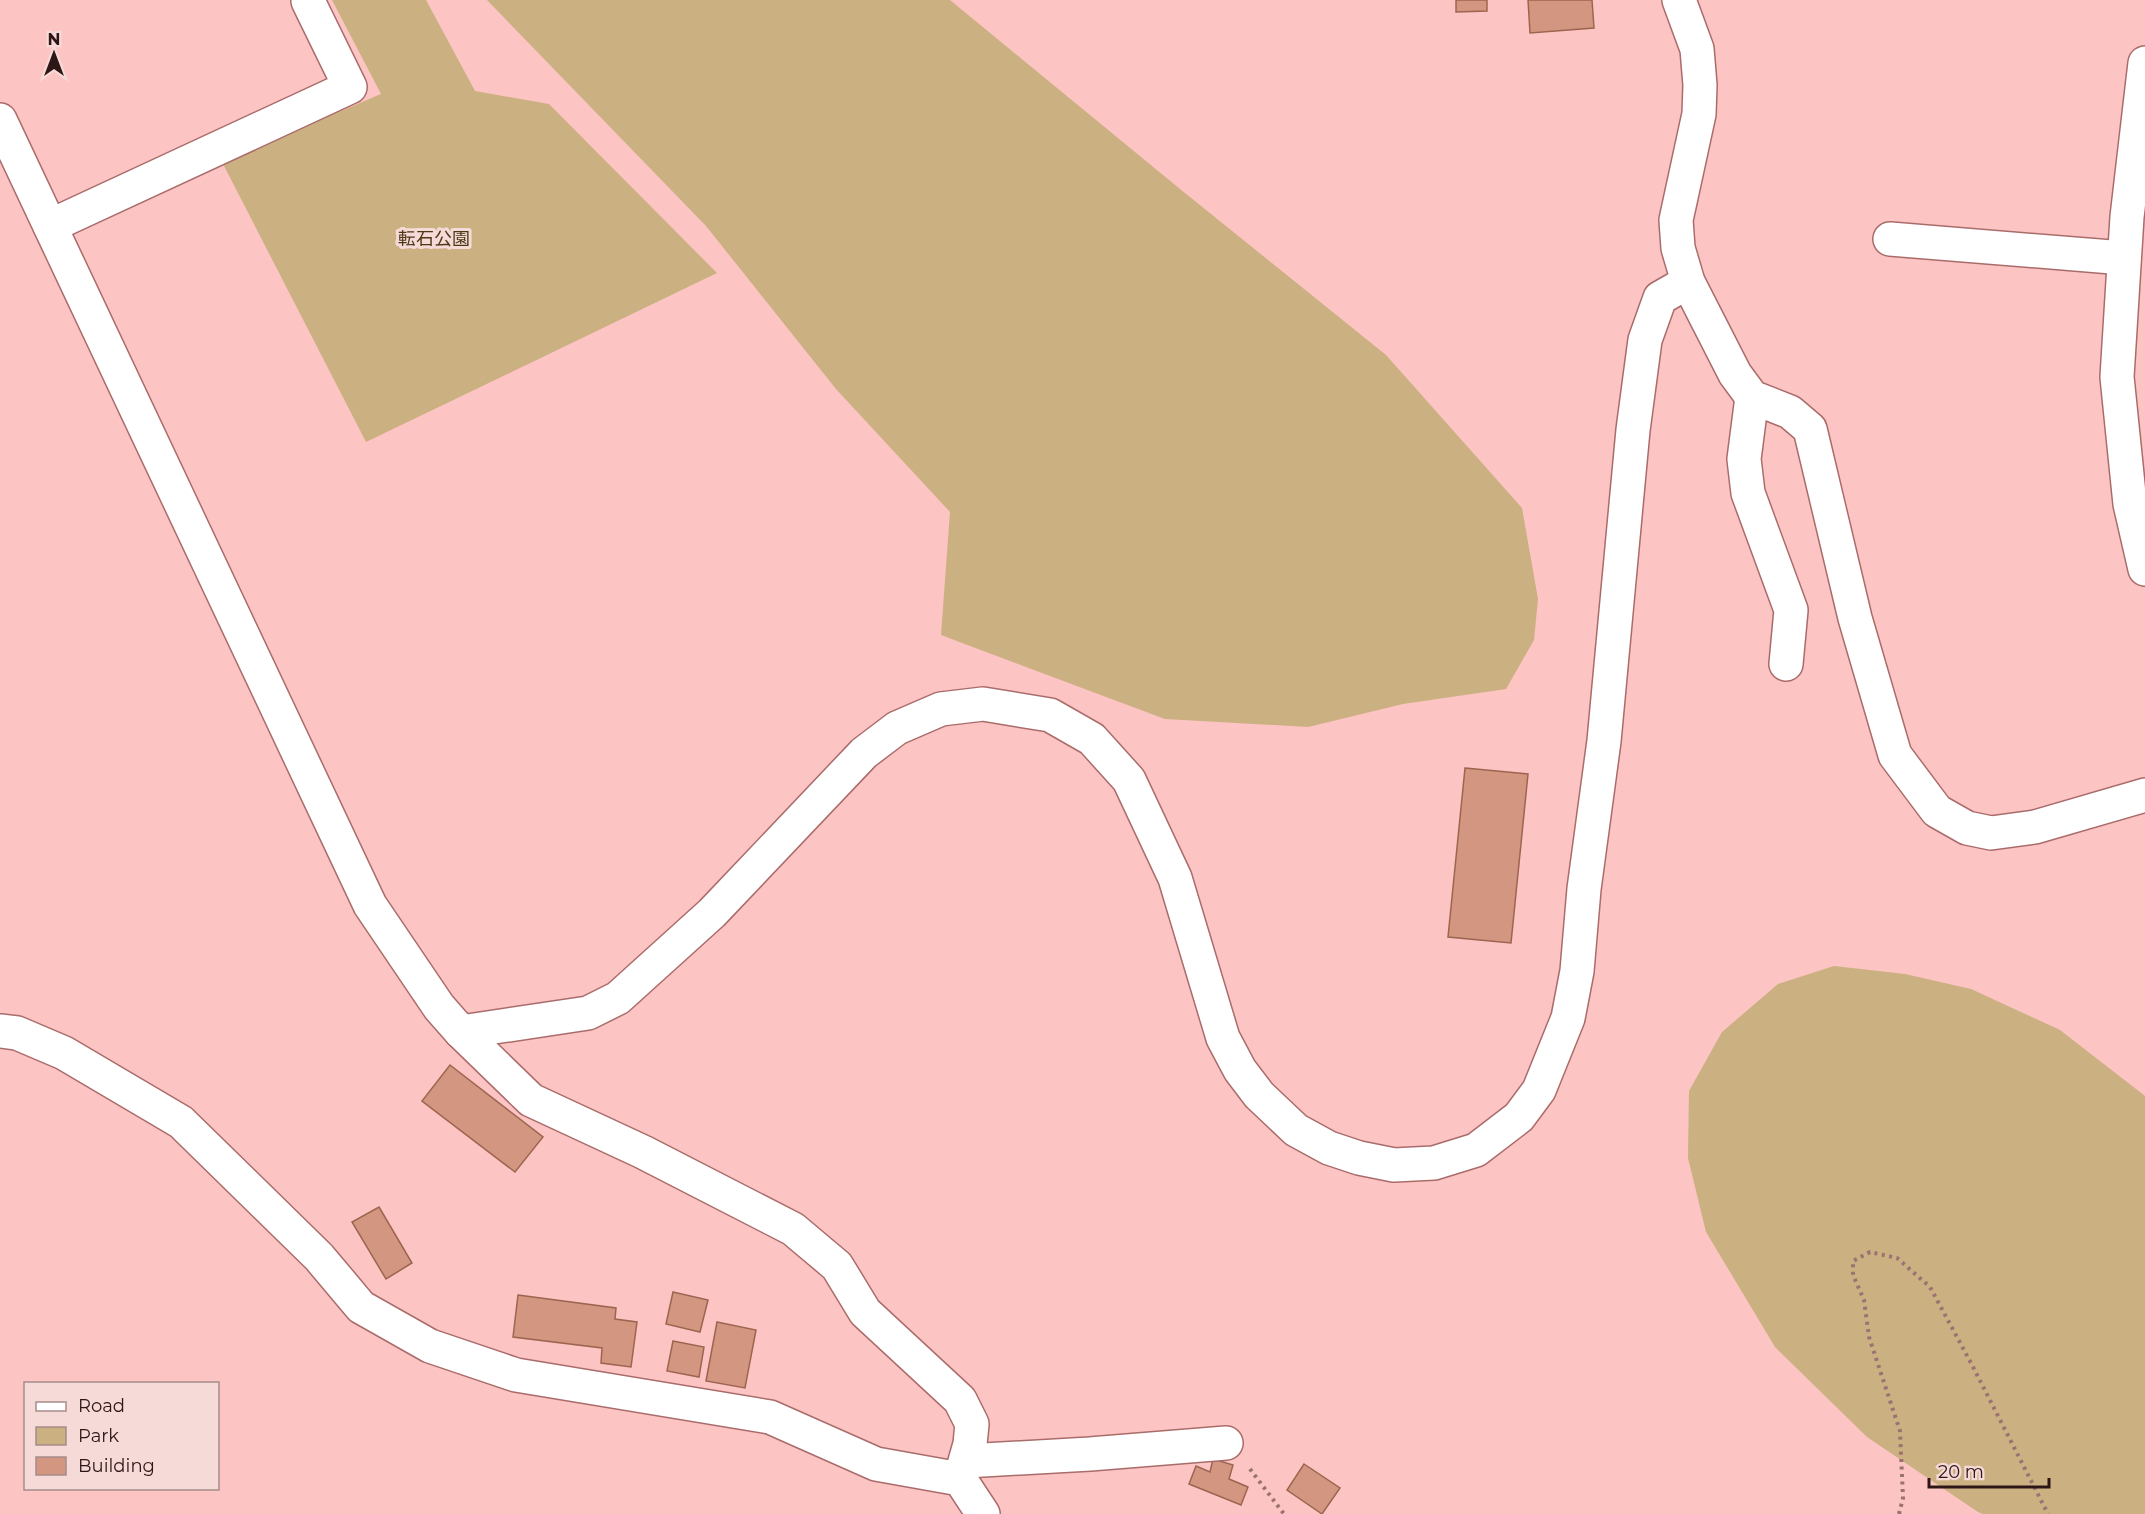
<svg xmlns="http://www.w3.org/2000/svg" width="2145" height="1514" font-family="Montserrat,'Noto Sans JP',sans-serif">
<rect width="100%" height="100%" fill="#fcc4c2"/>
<g fill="#cbb082">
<polygon points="332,0 426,0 475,91 549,104 717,273 366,442 222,162 381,94"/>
<polygon points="487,0 950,0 1180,189 1386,355 1522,508 1538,599 1534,640 1506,689 1403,704 1308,727 1165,719 941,635 950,512 836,389 706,226"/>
<polygon points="1834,966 1905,974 1971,989 2060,1030 2145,1096 2145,1514 1983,1514 1978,1512 1867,1437 1775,1347 1706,1232 1688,1158 1689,1091 1722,1032 1778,984"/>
</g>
<g fill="#d39680" stroke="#9d6550" stroke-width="1.5">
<polygon points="1456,0 1487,0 1487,11 1456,12"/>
<polygon points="1528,0 1592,0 1594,28 1530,33"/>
<polygon points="1465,768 1528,774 1511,943 1448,937"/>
<polygon points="450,1065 543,1137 515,1172 422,1101"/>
<polygon points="379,1207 412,1263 386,1279 352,1222"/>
<polygon points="673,1292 708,1300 700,1332 666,1324"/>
<polygon points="518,1295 616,1308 615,1319 637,1322 631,1367 601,1363 602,1348 513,1337"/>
<polygon points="717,1322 756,1330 745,1388 706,1381"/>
<polygon points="673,1341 704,1347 699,1377 667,1371"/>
<polygon points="1213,1459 1233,1465 1229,1479 1248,1487 1241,1505 1189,1484 1196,1466 1210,1472"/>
<polygon points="1304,1464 1340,1488 1322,1514 1287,1490"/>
</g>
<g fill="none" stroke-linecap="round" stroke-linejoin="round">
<defs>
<g id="minor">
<polyline points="1679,0 1697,49 1700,85 1699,114 1676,220 1678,248 1688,282 1735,374 1752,397 1790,412 1810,429 1855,618 1895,755 1937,811 1967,828 1991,833 2035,827 2145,795"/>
<polyline points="2145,63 2127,217 2117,377 2130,504 2145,569"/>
<polyline points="0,120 370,905 439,1007 461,1032 531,1100 643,1152 793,1229 837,1266 865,1312 960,1400 972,1424 970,1444 960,1479"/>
<polyline points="50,226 350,87 308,1"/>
<polyline points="1890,239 2124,258"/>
<polyline points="1752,397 1744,459 1748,493 1791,610 1786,664"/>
<polyline points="0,1031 17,1033 64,1053 181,1122 319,1257 361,1307 430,1346 516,1375 770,1417 876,1464 960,1479 983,1514"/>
<polyline points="461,1032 588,1013 618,998 712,913 864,753 897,728 941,709 983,704 1050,715 1092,739 1129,780 1175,878 1223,1038 1240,1070 1259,1095 1296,1130 1329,1148 1359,1158 1394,1165 1434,1163 1476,1150 1519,1117 1539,1090 1568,1018 1577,971 1584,889 1604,741 1633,430 1645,340 1660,298 1688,282"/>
<polyline points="966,1461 1090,1454 1226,1443"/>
</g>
</defs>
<use href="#minor" stroke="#aa6c6b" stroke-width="36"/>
<g stroke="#9b7271" stroke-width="4" stroke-dasharray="3 4.5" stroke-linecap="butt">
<polyline points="1250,1469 1284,1514"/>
<polyline points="1899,1514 1903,1498 1900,1431 1869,1337 1864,1300 1853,1275 1853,1261 1870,1252 1897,1258 1930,1287 1971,1363 2048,1514"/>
</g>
<use href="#minor" stroke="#fff" stroke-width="33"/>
</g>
<g text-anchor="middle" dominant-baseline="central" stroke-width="6" stroke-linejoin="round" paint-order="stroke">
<g font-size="18" fill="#4b3915" stroke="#f6dad8">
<text x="434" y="239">転石公園</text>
</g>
</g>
<rect x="24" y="1382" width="195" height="108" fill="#f6dad8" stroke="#a68c8a" stroke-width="1.5"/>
<rect x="36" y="1402" width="30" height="9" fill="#ffffff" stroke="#a68c8a" stroke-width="1.5"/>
<text x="78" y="1412" font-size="18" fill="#2e1616">Road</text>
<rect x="36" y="1427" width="30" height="18" fill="#cbb082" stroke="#a68c8a" stroke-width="1.5"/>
<text x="78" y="1442" font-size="18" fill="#2e1616">Park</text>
<rect x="36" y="1457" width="30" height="18" fill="#d39680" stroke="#a68c8a" stroke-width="1.5"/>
<text x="78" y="1472" font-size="18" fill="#2e1616">Building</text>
<g transform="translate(54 54)" stroke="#f6dad8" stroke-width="4.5" paint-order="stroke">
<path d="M0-4.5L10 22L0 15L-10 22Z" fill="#2e1616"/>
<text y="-9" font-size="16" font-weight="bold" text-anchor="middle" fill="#2e1616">N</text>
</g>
<path d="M1929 1478v9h120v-9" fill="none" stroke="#2e1616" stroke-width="3"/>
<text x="1938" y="1478" font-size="18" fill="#2e1616" stroke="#f6dad8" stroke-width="4.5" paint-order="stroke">20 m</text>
</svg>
